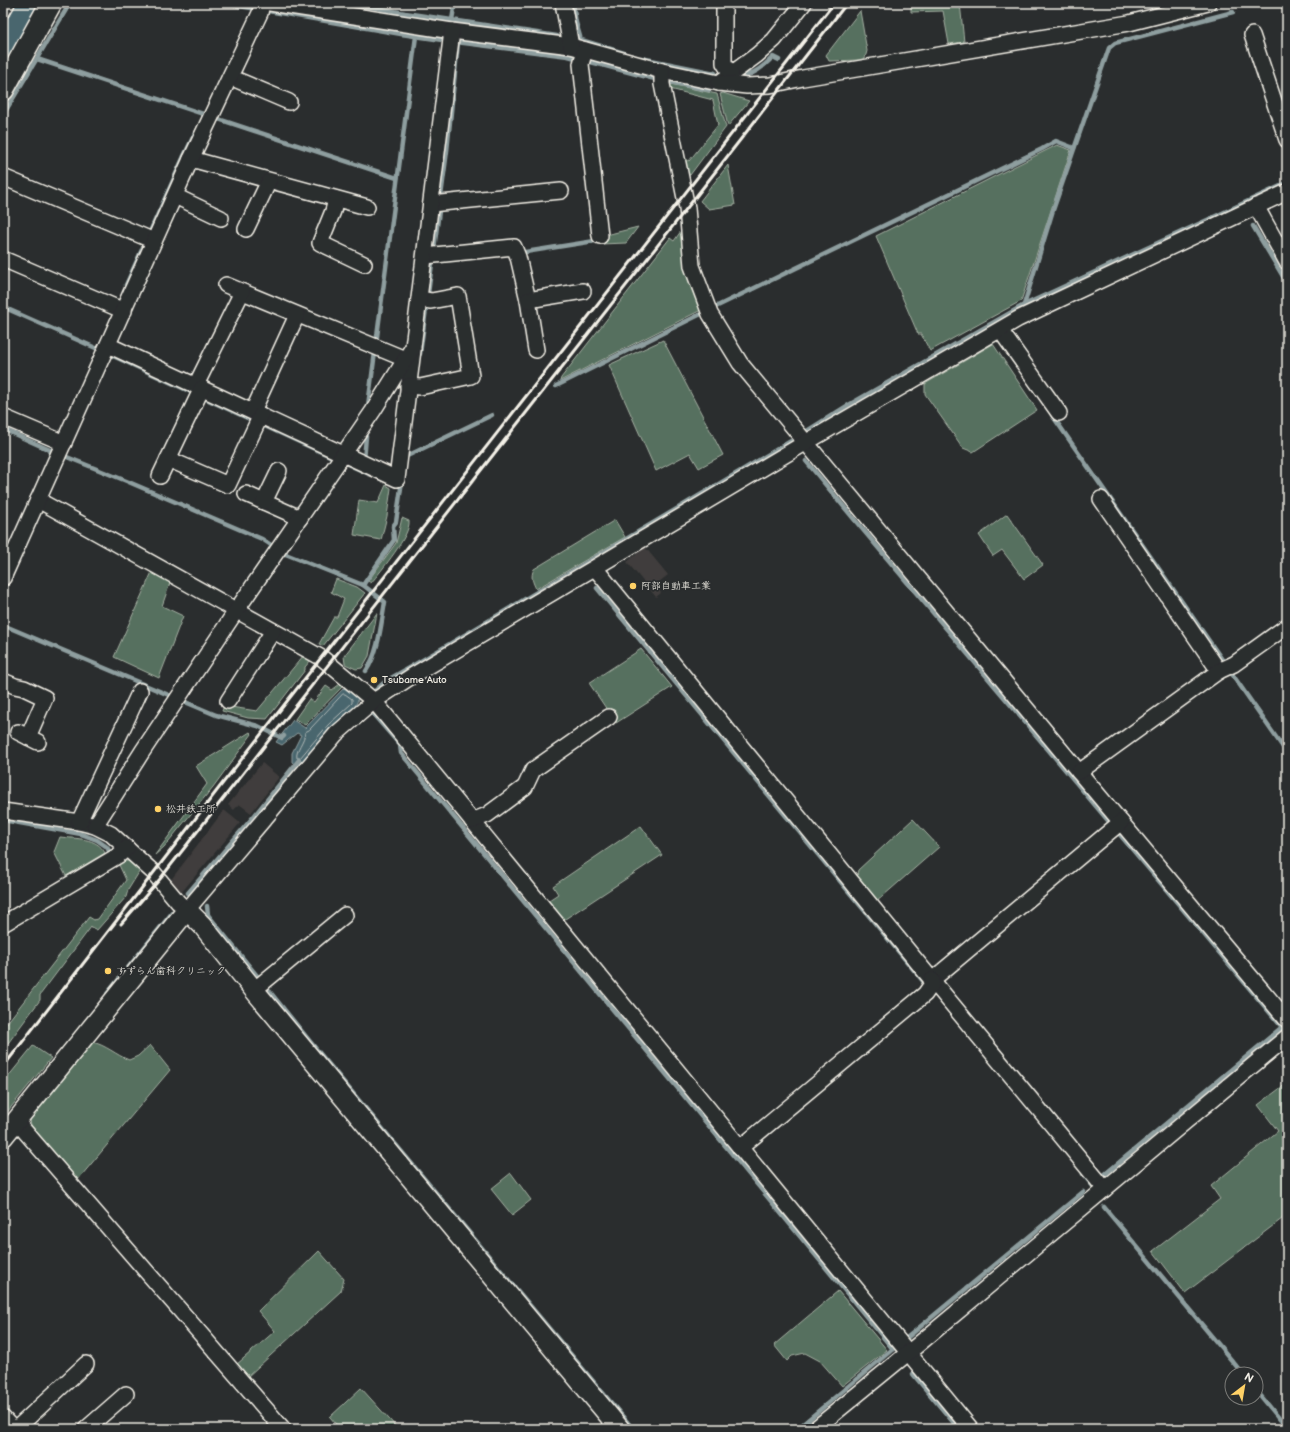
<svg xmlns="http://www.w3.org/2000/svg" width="1290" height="1432" font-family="'Balsamiq Sans','Klee One',sans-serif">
<rect width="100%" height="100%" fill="#2a2d2e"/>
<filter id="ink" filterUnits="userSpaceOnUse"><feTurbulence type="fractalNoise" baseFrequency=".025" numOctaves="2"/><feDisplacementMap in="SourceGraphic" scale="8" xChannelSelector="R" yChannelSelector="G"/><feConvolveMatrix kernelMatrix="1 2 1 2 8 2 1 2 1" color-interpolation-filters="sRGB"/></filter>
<g filter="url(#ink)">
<g fill="#403d3c">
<polygon points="645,547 668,575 655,585 661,593 656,597 627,562"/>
<polygon points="262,763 279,777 251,813 239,804 234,810 228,805"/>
<polygon points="224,810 240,823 180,894 170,881"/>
</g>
<g fill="#56705e" stroke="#a5b0a3">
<polygon points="12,3 19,3 3,33 3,20"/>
<polygon points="911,3 960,3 964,42 949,44 943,11 911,12"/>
<polygon points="860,11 867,51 865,58 859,60 829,61 826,55"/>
<polygon points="670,84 717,94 726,127 690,175 686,174 681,148 685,158 689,161 718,125 713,100 670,89"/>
<polygon points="723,93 749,101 728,126 720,94"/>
<polygon points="1057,145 1071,150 1021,301 930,351 921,334 918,334 876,236"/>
<polygon points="728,165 735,205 709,209 700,201"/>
<polygon points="638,227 626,243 601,244 606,235"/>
<path d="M681,231c2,30 6,52 20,79l-141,71 1,-3 109,-140 4,3z"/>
<polygon points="663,340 723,455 699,468 690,453 656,471 609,365"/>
<polygon points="993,344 1037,410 973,452 963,448 925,394 925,384"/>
<polygon points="386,485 391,488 387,516 381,540 354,535 359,500 378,503"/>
<polygon points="1007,514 1043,565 1024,579 1002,550 993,556 979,535"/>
<path d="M402,518l7,3c2,14 -28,50 -38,62l-3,-2 28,-38z"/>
<path d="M615,520l10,17 -89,52c-3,-7 -6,-12 -2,-20z"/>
<polygon points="152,572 171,580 162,606 183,616 159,678 114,657"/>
<polygon points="336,579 357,587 365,593 323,646 319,644 334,617 337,617 344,599 331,592"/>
<polygon points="377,613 369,656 362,668 356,669 345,664 344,656"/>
<polygon points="641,649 672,687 616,723 589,683"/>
<polygon points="304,655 311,660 305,667 305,670 267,719 248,718 222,711 224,706 257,711"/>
<polygon points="340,684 342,687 305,725 295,719 309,699 314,702 326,686 332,690"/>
<polygon points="250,732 252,734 213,787 164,847 155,855 207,784 196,766"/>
<path d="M913,819l26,28 -64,56c-7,-9 -21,-21 -17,-33z"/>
<polygon points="641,826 662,855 562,921 546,902 558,894 553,886"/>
<path d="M60,837c16,2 37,0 45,16l-39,23 -12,-24z"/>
<path d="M122,861c8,-1 12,3 19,8l-13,21 -2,7 -29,33 -6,-3 -51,68v5l-37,50v-22l86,-111 5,3 4,-1 28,-39 -7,-15z"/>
<path d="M92,1042c14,3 24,13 37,18l9,-4 12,-11 20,25 -94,112 -45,-57 -1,-5z"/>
<polygon points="33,1046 51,1058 3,1117 3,1083"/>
<polygon points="1287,1083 1287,1215 1185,1293 1153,1251 1220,1199 1211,1186 1278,1131 1258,1105"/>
<polygon points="511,1173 531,1200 512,1215 491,1189"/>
<polygon points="319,1251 344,1279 341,1291 247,1377 236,1365 275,1331 258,1311"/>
<polygon points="838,1291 887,1350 842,1386 820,1361 805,1353 792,1356 787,1361 774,1345"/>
<polygon points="361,1388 398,1429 340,1429 330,1417"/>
</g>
<polygon fill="#4a666e" stroke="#8e9e9f" points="344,688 357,697 358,700 355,706 331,728 298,767 292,762 292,753 301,735 297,733 282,745 276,742 293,720 305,728"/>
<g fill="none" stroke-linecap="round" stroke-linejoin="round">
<path stroke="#b0b9b7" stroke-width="1" d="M343,694h2l7,5v4l-24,22 -28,33h-3c-2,-8 8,-17 8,-26l4,-2z"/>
<g stroke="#8e9e9f" stroke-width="4.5">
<polyline points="222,3 401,34 449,41"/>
<polyline points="349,3 405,13 557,36"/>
<polyline points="573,3 576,23 581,40"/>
<polyline points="452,20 454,8 457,3"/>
<polyline points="578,39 624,53"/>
<polyline points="456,42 568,56 651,78 709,90 709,88"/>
<polyline points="641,58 715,73"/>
<polyline points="37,59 397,178"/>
<path d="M738,78c16,-4 23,-9 35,-21l6,3"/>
<polyline points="3,115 70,3"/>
<polyline points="1253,226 1287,283"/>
<polyline points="519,253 601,240"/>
<polyline points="126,285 184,156 195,133"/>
<polyline points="1024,305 1053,210 1109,48 1115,43 1233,12"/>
<polyline points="3,307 98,349 369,474"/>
<polyline points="420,354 447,151 458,43"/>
<polyline points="556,386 701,314 1042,149 1056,141 1074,148"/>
<polyline points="368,406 416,36"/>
<polyline points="1052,415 1287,753"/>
<polyline points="3,429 52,451 50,454"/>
<polyline points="55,445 52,451 124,480 262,539 283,553 363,585"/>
<polyline points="405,457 492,415"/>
<polyline points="364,461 366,436"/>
<polyline points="806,461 859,525 1282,1027"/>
<polyline points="597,588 928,987"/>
<polyline points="3,625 216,715 258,726 282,738 284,736"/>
<path d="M366,671c13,-19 15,-47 19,-69l-22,-17 31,-45 -1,-14 3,-4 6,-41"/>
<polyline points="376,690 386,681 426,658 791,441 847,406 1024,305 1287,183"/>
<polyline points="373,714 400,745 401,753 893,1349"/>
<polyline points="3,820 81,834 97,840 107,847 110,853 107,855"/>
<polyline points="188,893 255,815 299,760"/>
<polyline points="207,906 208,915 316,1049 633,1429"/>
<polyline points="107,994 172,913"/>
<polyline points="1083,1174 1092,1185 1287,1023"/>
<polyline points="1104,1207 1243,1374"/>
<polyline points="903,1341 1083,1192"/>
<polyline points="913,1374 959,1429"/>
<polyline points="1256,1390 1287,1428"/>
<polyline points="797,1429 894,1348"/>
</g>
<polyline stroke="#4a666e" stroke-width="27" points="3,46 27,3"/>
<defs>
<g id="minor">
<polyline points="270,3 452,31 571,46 662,71 719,83 757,55 774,40 804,3"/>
<polyline points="563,3 571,46"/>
<polyline points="724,3 724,63 731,74"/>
<polyline points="3,10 7,3"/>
<polyline points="1252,35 1287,140"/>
<polyline points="585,50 581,64 600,236"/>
<polyline points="662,71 662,84 687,208 692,266 710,314 740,363 1079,772 1287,1020"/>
<polyline points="230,77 289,102"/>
<polyline points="719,83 747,86 770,85 803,78 1129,23 1208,3"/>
<polyline points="191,159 367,207"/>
<polyline points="3,177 154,241"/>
<polyline points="175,196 221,218"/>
<polyline points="336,199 333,211 320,243 364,264"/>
<polyline points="431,204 561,191"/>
<polyline points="1256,206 1287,262"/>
<polyline points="246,229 269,181"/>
<polyline points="425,256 514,247 518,257 528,300 536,350"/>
<polyline points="3,259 124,311"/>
<polyline points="226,285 405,359"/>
<polyline points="528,300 583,291"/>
<polyline points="1000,330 1059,413"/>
<polyline points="108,345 397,479 413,350"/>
<polyline points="196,385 242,292"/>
<polyline points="408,386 420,387 471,376 458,296 431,301 419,299"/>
<polyline points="253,411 297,315"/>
<polyline points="3,417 64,443"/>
<polyline points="168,459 228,485 261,415"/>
<polyline points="160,476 202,388"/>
<polyline points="246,494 300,518"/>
<polyline points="1101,499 1219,671"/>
<polyline points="38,500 322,658 374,701 971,1429"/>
<polyline points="264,502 279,471"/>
<polyline points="595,568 932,980 1121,822"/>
<polyline points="3,578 191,159 260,13 262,3"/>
<polyline points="3,681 15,686 24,688 45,698 28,737"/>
<polyline points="228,701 273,631"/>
<polyline points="18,732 38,742"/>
<polyline points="1079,772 1219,671 1234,664 1287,626"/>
<polyline points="3,811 79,822 95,826 111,834 153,872 178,902 187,910 336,734 374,701 412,676 805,443 1018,319 1287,192"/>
<polyline points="472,821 487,815 525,787 533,770 609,717"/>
<polyline points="79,822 140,691"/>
<polyline points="95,826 142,752 236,611 373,411 413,347 452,31"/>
<polyline points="3,924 119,855 127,848"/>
<polyline points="932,980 1105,1189"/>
<polyline points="254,990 345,915"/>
<polyline points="16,1121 283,1429"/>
<polyline points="740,1148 925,994 932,984 932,980"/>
<polyline points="3,1418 13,1429"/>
<polyline points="16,1429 86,1364"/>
<polyline points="86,1429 126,1394"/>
<polyline points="815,1429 908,1353 1287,1037"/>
</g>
<polyline id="tertiary" points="3,1137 187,910 202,925 254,990 620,1429"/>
<polyline id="secondary" points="3,90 51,3"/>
</defs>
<use href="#minor" stroke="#f4f1e8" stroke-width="18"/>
<use href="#tertiary" stroke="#f4f1e8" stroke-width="22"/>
<use href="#secondary" stroke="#f4f1e8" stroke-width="24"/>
<use href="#minor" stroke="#2a2d2e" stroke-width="15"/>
<use href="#tertiary" stroke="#2a2d2e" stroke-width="19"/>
<use href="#secondary" stroke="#2a2d2e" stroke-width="21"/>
<g stroke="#f4f1e8" stroke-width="3">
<polyline points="121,924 160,879 687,208 847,3"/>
<path d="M3,1067c73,-93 144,-186 216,-279 205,-261 411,-522 615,-785"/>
</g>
</g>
</g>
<g fill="#ffd166" stroke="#2a2d2e" stroke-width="1.5">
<circle cx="633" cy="586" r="4"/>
<circle cx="374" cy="680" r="4"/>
<circle cx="158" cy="809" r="4"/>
<circle cx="108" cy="971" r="4"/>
</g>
<g text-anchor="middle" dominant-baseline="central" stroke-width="3.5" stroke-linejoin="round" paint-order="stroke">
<g font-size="10" fill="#f4f1e8" stroke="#2a2d2e" text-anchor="start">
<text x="641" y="586">阿部自動車工業</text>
<text x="382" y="680">Tsubame Auto</text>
<text x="166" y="809">松井鉄工所</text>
<text x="116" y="971">すずらん歯科クリニック</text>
</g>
</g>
<rect width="1290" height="1432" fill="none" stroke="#2a2d2e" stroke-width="16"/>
<rect x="8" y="8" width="1274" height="1416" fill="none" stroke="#f4f1e8" stroke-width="1.5" filter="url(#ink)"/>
<g transform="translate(1244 1386) rotate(31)"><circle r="19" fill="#2a2d2e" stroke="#7b7b78"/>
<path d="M0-3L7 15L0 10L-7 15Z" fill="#ffd166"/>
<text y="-6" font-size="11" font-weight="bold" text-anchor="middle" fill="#f4f1e8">N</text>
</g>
</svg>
